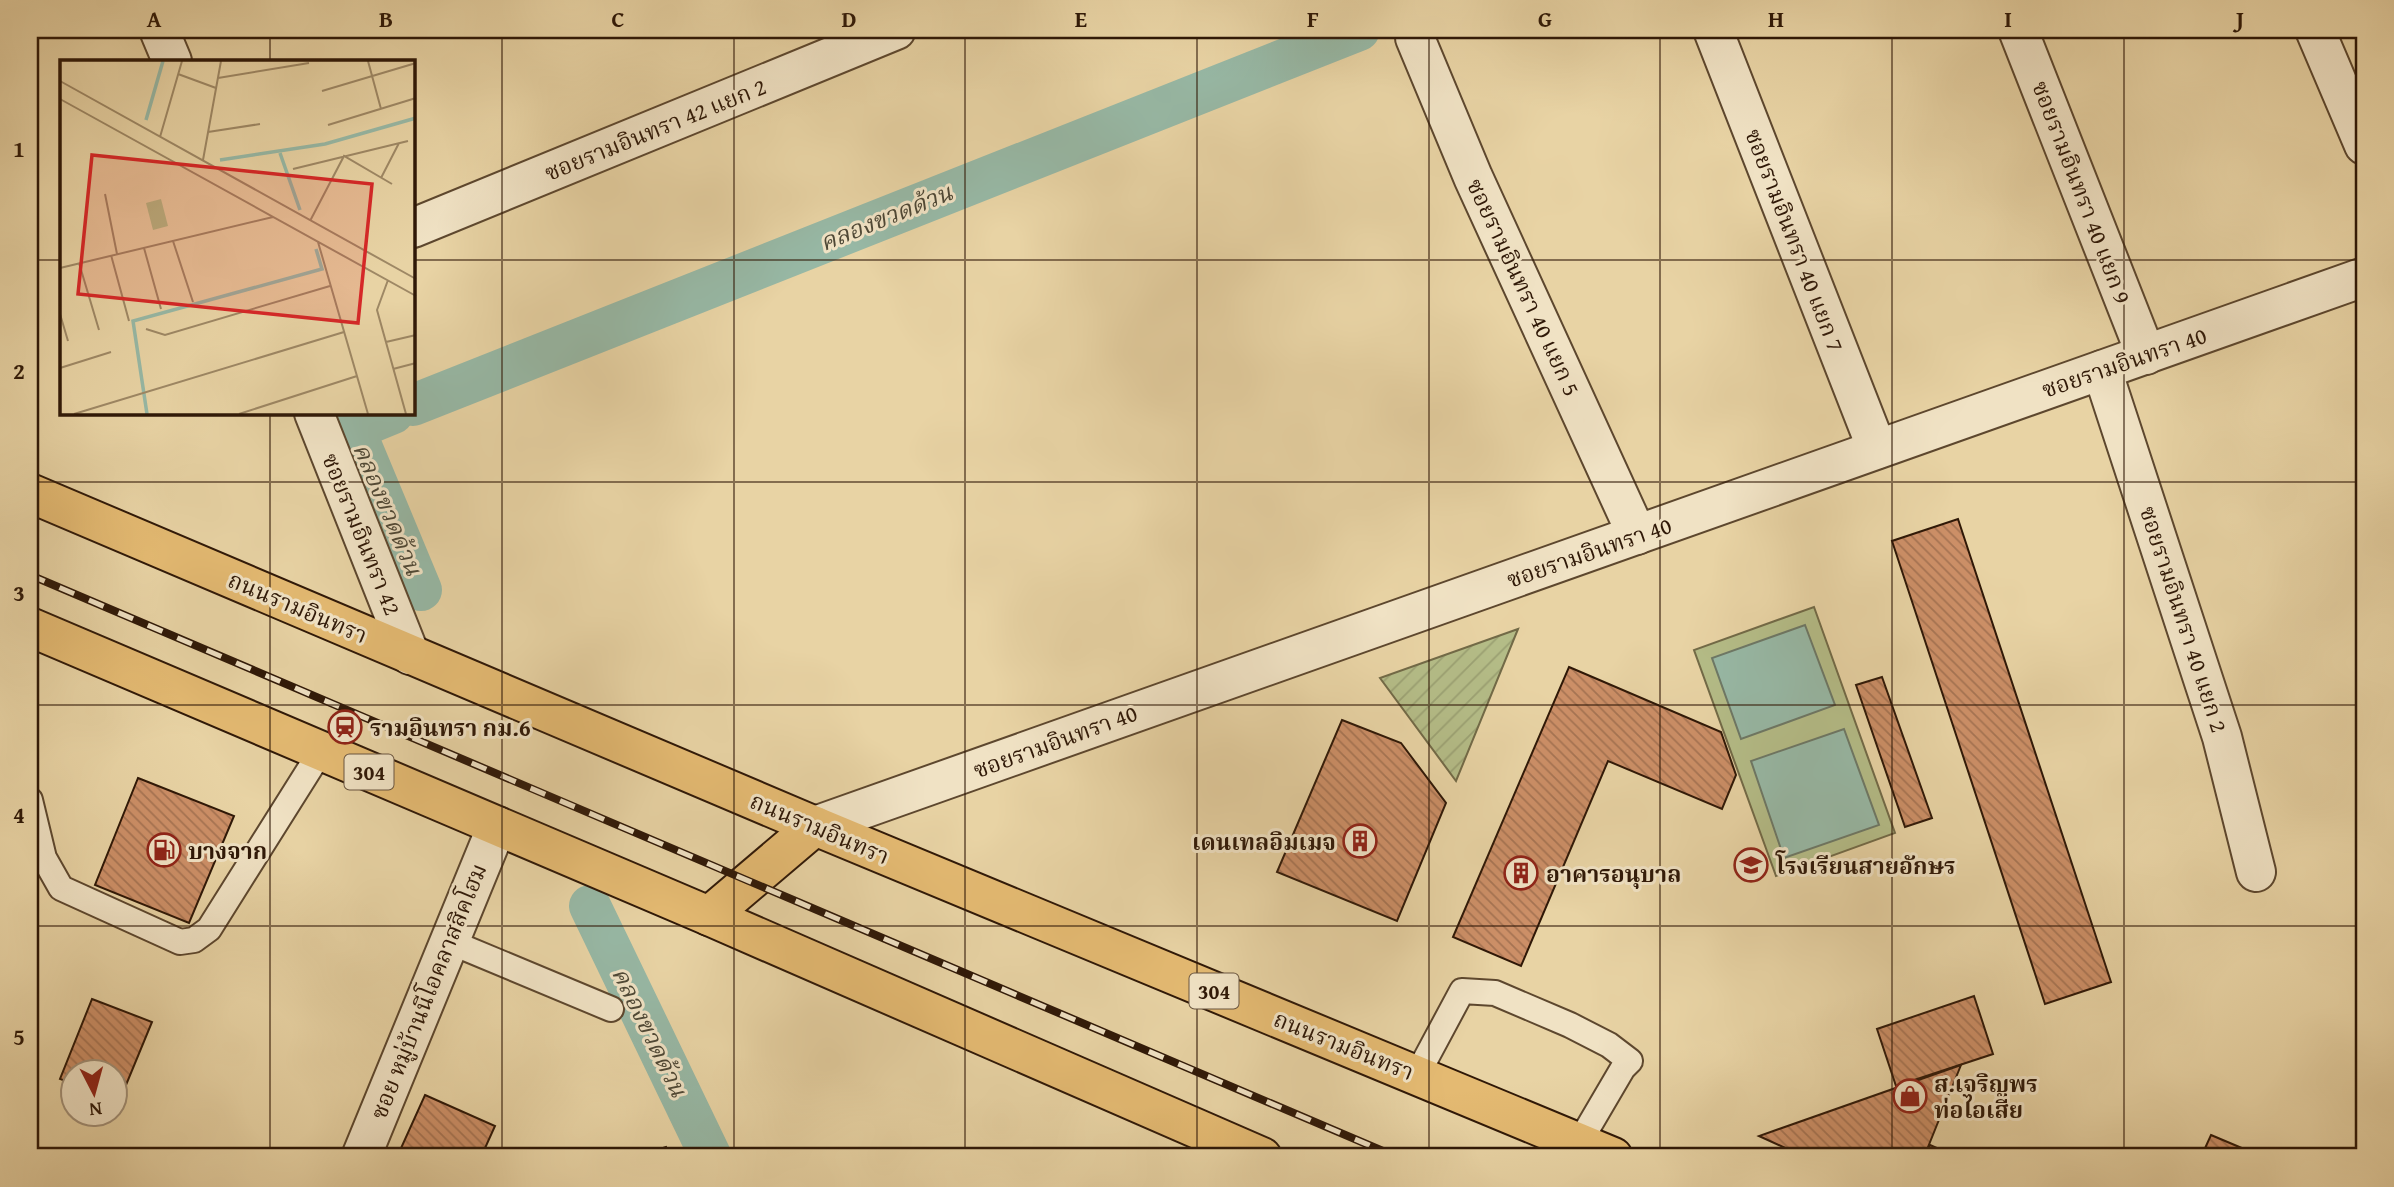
<svg xmlns="http://www.w3.org/2000/svg" width="2394" height="1187" font-family="'Gentium Book Plus','Noto Serif Thai',serif">
<defs>
<pattern id="garden-furrows" width="10" height="10" patternUnits="userSpaceOnUse" patternTransform="scale(1.75)"><rect width="10" height="10" fill="#b4bc87"/><path d="M-1 1l2-2M0 10L10 0M9 11l2-2" fill="none" stroke="#9ba173"/></pattern>
<pattern id="building-back-hatch" width="6" height="6" patternUnits="userSpaceOnUse" patternTransform="scale(1.75)"><rect width="6" height="6" fill="#cc8f67"/><path d="M-1 5l2 2M0 0l6 6M5-1l2 2" fill="none" stroke="#a67453"/></pattern>
</defs>
<rect width="100%" height="100%" fill="#e8d3a4"/>
<filter id="stains"><feTurbulence type="fractalNoise" baseFrequency=".00286" numOctaves="4"/><feColorMatrix values="0 0 0 0 .2 0 0 0 0 .09 0 0 0 0 .02 0 0 0 .5 -.17"/></filter>
<radialGradient id="worn" r=".72"><stop offset=".6" stop-color="#630" stop-opacity="0"/><stop offset="1" stop-color="#630" stop-opacity=".3"/></radialGradient>
<polygon fill="#b4bc87" stroke="#726a47" stroke-width="2" points="1814,607 1895,833 1776,876 1694,650"/>
<polygon fill="url(#garden-furrows)" stroke="#726a47" stroke-width="2" points="1518,629 1456,781 1380,678"/>
<g fill="#97b8a5" stroke="#6d7866" stroke-width="2">
<polygon points="1805,625 1835,705 1741,739 1712,658"/>
<polygon points="1844,729 1879,825 1784,858 1751,761"/>
</g>
<g fill="none" stroke-linecap="round" stroke-linejoin="round">
<g stroke="#97b8a5" stroke-width="42">
<polyline points="413,405 1359,30"/>
<polyline points="393,413 354,429 421,590"/>
<polyline points="590,906 711,1157"/>
</g>
</g>
<g fill="url(#building-back-hatch)" stroke="#2f1807" stroke-width="2">
<polygon points="1958,519 2111,982 2045,1004 1892,541"/>
<polygon points="1569,667 1721,732 1736,775 1722,809 1608,761 1521,966 1453,937"/>
<polygon points="1882,677 1932,818 1905,827 1856,685"/>
<polygon points="1342,720 1401,743 1446,803 1397,921 1277,872"/>
<polygon points="138,778 234,816 189,923 95,885"/>
<polygon points="1974,996 1993,1054 1896,1086 1877,1029"/>
<polygon points="92,999 152,1022 119,1102 116,1101 116,1072 74,1072 74,1084 60,1079"/>
<polygon points="1961,1065 1924,1157 1805,1157 1759,1136"/>
<polygon points="425,1095 495,1126 481,1157 397,1157"/>
<polygon points="2211,1135 2263,1157 2201,1157"/>
<polygon points="1930,1145 1957,1157 1924,1157"/>
<polygon points="666,1147 669,1157 634,1157"/>
</g>
<g fill="none" stroke-linecap="round" stroke-linejoin="round">
<defs>
<g id="service">
<polyline points="30,800 44,858 61,888 180,942 194,940 209,929 321,751"/>
<polyline points="448,941 611,1009"/>
<polyline points="1417,1075 1462,991 1495,993 1570,1025 1609,1045 1630,1061 1623,1068 1579,1143"/>
</g>
<g id="minor">
<polyline points="159,30 172,61"/>
<polyline points="1713,30 1877,449"/>
<polyline points="2018,30 2146,355"/>
<polyline points="2315,30 2364,145"/>
<polyline points="1415,38 1473,177 1637,535"/>
<polyline points="413,228 896,30"/>
<polyline points="2102,370 2222,737 2256,872"/>
<polyline points="314,413 410,655"/>
<polyline points="361,1157 497,826"/>
</g>
<polyline id="tertiary" points="815,826 2364,277"/>
<g id="primary">
<polyline points="30,493 815,826 1613,1157"/>
<polyline points="30,627 709,916 1262,1157"/>
<polyline points="709,916 815,826"/>
</g>
</defs>
<use href="#service" stroke="#5d472e" stroke-width="28"/>
<use href="#minor" stroke="#5d472e" stroke-width="42"/>
<use href="#tertiary" stroke="#5d472e" stroke-width="42"/>
<use href="#primary" stroke="#2f1807" stroke-width="42"/>
<use href="#service" stroke="#f0e2c4" stroke-width="24"/>
<use href="#minor" stroke="#f0e2c4" stroke-width="38"/>
<use href="#tertiary" stroke="#f0e2c4" stroke-width="38"/>
<use href="#primary" stroke="#e4ba72" stroke-width="38"/>
<defs>
<polyline id="rail" points="30,575 1397,1157"/>
</defs>
<use href="#rail" stroke="#2f1807" stroke-width="8"/>
<use href="#rail" stroke="#f0e2c4" stroke-width="5" stroke-dasharray="16" stroke-linecap="butt"/>
</g>
<path fill="none" stroke="#2f1807" stroke-width="2" stroke-opacity="0.55" d="M270,30v31M502,30v1127M734,30v1127M965,30v1127M1197,30v1127M1429,30v1127M1660,30v1127M1892,30v1127M2124,30v1127M30,260h31M413,260h1951M270,413v744M30,482h2334M30,705h2334M30,926h2334"/>
<defs>
<symbol id="station-ring" viewBox="-11 -11 22 22"><circle r="9.5" fill="#f0e2c4" stroke="#8f2418" stroke-width="1.5"/><path d="M-3-6H3Q5-6 5-4V2Q5 4 3 4L4.5 6H3L1.5 4h-3L-3 6H-4.5L-3 4Q-5 4-5 2V-4Q-5-6-3-6ZM-3.5-4v3h7v-3ZM-3.5 1v1.5H-2V1ZM2 1v1.5H3.5V1Z" fill="#8f2418"/></symbol>
<symbol id="building-ring" viewBox="-11 -11 22 22"><circle r="9.5" fill="#f0e2c4" stroke="#8f2418" stroke-width="1.5"/><path d="M-4-6H4V6H1V3H-1V6H-4ZM-2.5-4.3h1.7v1.8h-1.7ZM.8-4.3h1.7v1.8H.8ZM-2.5-1h1.7V.8h-1.7ZM.8-1h1.7V.8H.8Z" fill="#8f2418"/></symbol>
<symbol id="fuel-ring" viewBox="-11 -11 22 22"><circle r="9.5" fill="#f0e2c4" stroke="#8f2418" stroke-width="1.5"/><path d="M-5.5-6h7V0h2V4h1.3V-2.5L3-4.5l.8-.8L6-3V5H2.5V1h-1V6h-7ZM-4.2-4.7v3.2H.2V-4.7Z" fill="#8f2418"/></symbol>
<symbol id="school-ring" viewBox="-11 -11 22 22"><circle r="9.5" fill="#f0e2c4" stroke="#8f2418" stroke-width="1.5"/><path d="M0-5L7-2L0 1L-7-2ZM-4 1L0 2.5L4 1V4Q0 6-4 4Z" fill="#8f2418"/></symbol>
<symbol id="shop-ring" viewBox="-11 -11 22 22"><circle r="9.5" fill="#f0e2c4" stroke="#8f2418" stroke-width="1.5"/><path d="M-5-2.5h2.3a2.7 3.5 0 0 1 5.4 0H5L5.5 6h-11ZM-1.5-2.5h3a1.5 2.3 0 0 0-3 0Z" fill="#8f2418"/></symbol>
</defs>
<g fill-rule="evenodd">
<use href="#station-ring" x="326" y="708" width="38" height="38"/>
<use href="#building-ring" x="1341" y="822" width="38" height="38"/>
<use href="#fuel-ring" x="145" y="831" width="38" height="38"/>
<use href="#school-ring" x="1732" y="846" width="38" height="38"/>
<use href="#building-ring" x="1502" y="854" width="38" height="38"/>
<use href="#shop-ring" x="1891" y="1077" width="38" height="38"/>
</g>
<g text-anchor="middle" dominant-baseline="central" stroke-width="6" stroke-linejoin="round" paint-order="stroke">
<g fill="#f0e2c4" stroke="#695540" stroke-width="2">
<rect x="344.5" y="754.5" width="49" height="35" rx="5"/>
<rect x="1189.5" y="973.5" width="49" height="35" rx="5"/>
</g>
<g font-size="21" font-weight="bold" fill="#2f1807">
<text x="369" y="772">304</text>
<text x="1214" y="991">304</text>
</g>
<g font-size="23" fill="#2f1807" stroke="#f0e2c4">
<text transform="translate(655 129) rotate(-22)">ซอยรามอินทรา 42 แยก 2</text>
<text transform="translate(2082 192) rotate(69)">ซอยรามอินทรา 40 แยก 9</text>
<text transform="translate(1795 240) rotate(69)">ซอยรามอินทรา 40 แยก 7</text>
<text transform="translate(1524 287) rotate(65)">ซอยรามอินทรา 40 แยก 5</text>
<text transform="translate(2124 362) rotate(-19)">ซอยรามอินทรา 40</text>
<text transform="translate(362 534) rotate(68)">ซอยรามอินทรา 42</text>
<text transform="translate(1589 552) rotate(-19)">ซอยรามอินทรา 40</text>
<text transform="translate(298 607) rotate(23)">ถนนรามอินทรา</text>
<text transform="translate(2184 619) rotate(72)">ซอยรามอินทรา 40 แยก 2</text>
<text transform="translate(1055 741) rotate(-20)">ซอยรามอินทรา 40</text>
<text transform="translate(820 828) rotate(23)">ถนนรามอินทรา</text>
<text transform="translate(428 991) rotate(-68)">ซอย หมู่บ้านนีโอคลาสสิคโฮม</text>
<text transform="translate(1344 1045) rotate(22)">ถนนรามอินทรา</text>
</g>
<g font-size="23" font-weight="bold" fill="#2f1807" stroke="#f0e2c4" text-anchor="start">
<text x="370" y="727">รามอินทรา กม.6</text>
<text x="1336" y="841" text-anchor="end">เดนเทลอิมเมจ</text>
<text x="188" y="850">บางจาก</text>
<text x="1776" y="865">โรงเรียนสายอักษร</text>
<text x="1546" y="873">อาคารอนุบาล</text>
<text x="1934" y="1083">ส.เจริญพร<tspan x="1934" dy="26">ท่อไอเสีย</tspan></text>
</g>
<g font-size="24" font-style="italic" fill="#4e4836" stroke="#f0e2c4">
<text transform="translate(886 217) rotate(-22)">คลองขวดด้วน</text>
<text transform="translate(388 509) rotate(67)">คลองขวดด้วน</text>
<text transform="translate(650 1032) rotate(64)">คลองขวดด้วน</text>
</g>
</g>
<g transform="translate(60 60)">
<rect width="355" height="355" fill="#e8d3a4"/>
<path d="M101,139l7,27 -15,4 -7,-27z" fill="#b4bc87"/>
<path fill="none" stroke="#97b8a5" stroke-width="3.5" d="M86,60l17,-59M220,93l20,57M160,100l105,-16 91,-26M87,354l-14,-93 189,-52 -6,-20"/>
<path fill="none" stroke="#9e8865" stroke-width="2" d="M308,1l13,48M118,14l38,14M158,18l91,-15M0,21l356,198M262,31l94,-28M0,39l356,197M268,65l88,-27M148,72l52,-8M100,77l22,-76M143,100l18,-99M233,109l115,-28M321,118l18,-35M45,134l12,60M250,161l34,-65 48,28M113,181l20,61M258,182l50,172M84,188l17,61M51,195l18,66M19,203l20,67M0,208l213,-51M328,220l-11,30 29,104M0,254l8,27M86,269l19,6 165,-49M326,282l30,-7M0,308l51,-16M333,309l23,-6M14,354l270,-82M179,354l118,-38"/>
<path fill="#d62828" fill-opacity="0.15" stroke="#d62828" stroke-width="3.5" d="M32,95l280,29 -14,139 -280,-29z"/>
<rect width="355" height="355" fill="none" stroke="#2f1807" stroke-width="3.5"/>
</g>
<rect width="2394" height="1187" fill="none" stroke="#e8d3a4" stroke-width="77"/>
<g transform="translate(94 1093) rotate(174)"><circle r="33" fill="#f0e2c4" stroke="#a39178" stroke-width="2"/>
<path d="M0-5L12 26L0 18L-12 26Z" fill="#8f2418"/>
<text y="-10" font-size="19" font-weight="bold" text-anchor="middle" fill="#2f1807">N</text>
</g>
<rect x="38" y="38" width="2318" height="1110" fill="none" stroke="#2f1807" stroke-width="2.5"/>
<g font-size="23" text-anchor="middle" font-weight="bold" fill="#2f1807">
<text x="154" y="27">A</text>
<text x="386" y="27">B</text>
<text x="618" y="27">C</text>
<text x="849" y="27">D</text>
<text x="1081" y="27">E</text>
<text x="1313" y="27">F</text>
<text x="1545" y="27">G</text>
<text x="1776" y="27">H</text>
<text x="2008" y="27">I</text>
<text x="2240" y="27">J</text>
<text x="19" y="157">1</text>
<text x="19" y="379">2</text>
<text x="19" y="601">3</text>
<text x="19" y="823">4</text>
<text x="19" y="1045">5</text>
</g>
<rect width="100%" height="100%" filter="url(#stains)"/>
<rect width="100%" height="100%" fill="url(#worn)"/>
</svg>
